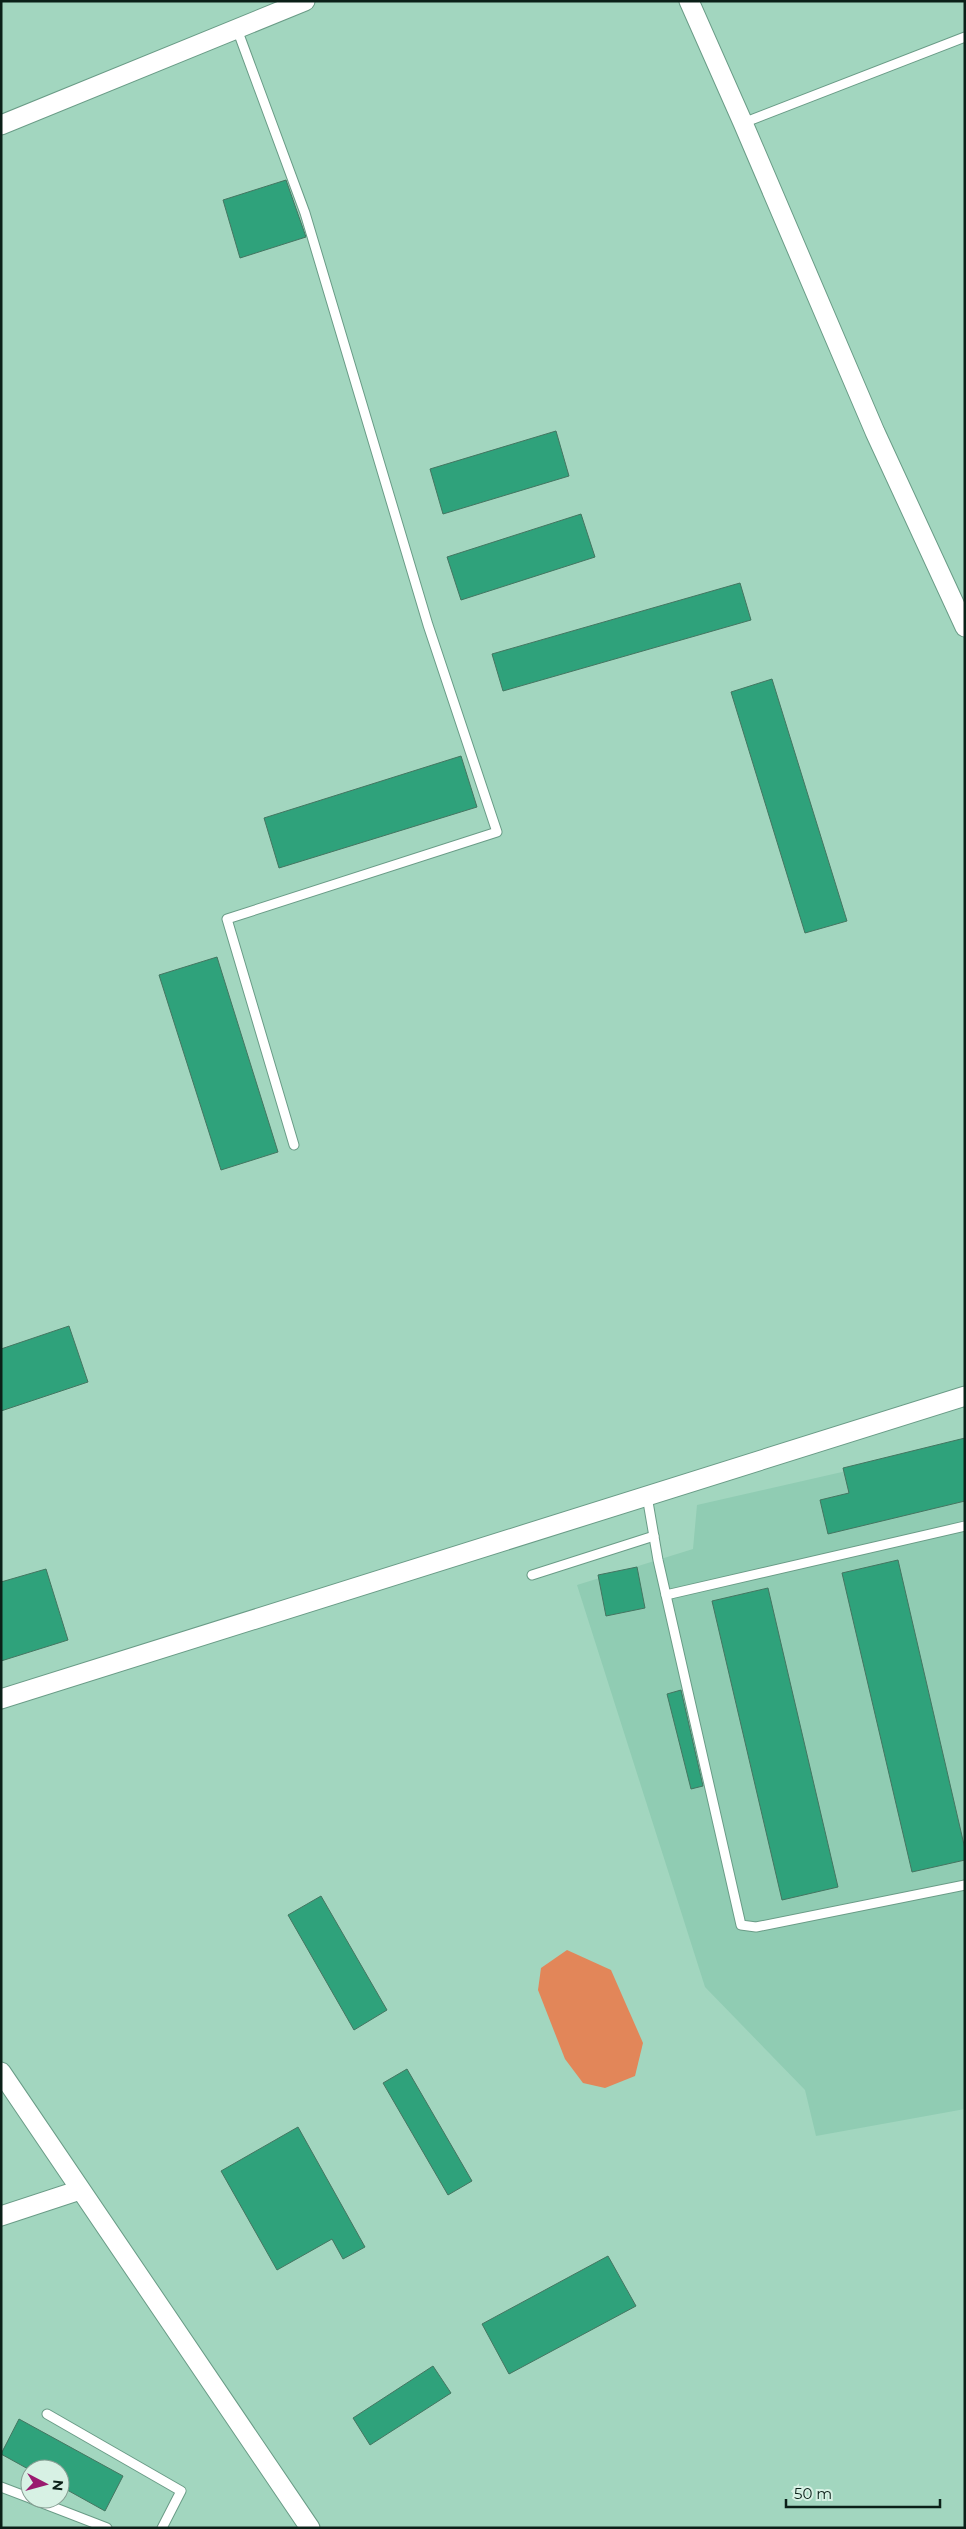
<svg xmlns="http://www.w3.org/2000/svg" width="966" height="2529" font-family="Montserrat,sans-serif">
<rect width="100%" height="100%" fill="#a2d6bf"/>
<polygon fill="#90ccb3" points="965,1444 965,2109 816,2136 805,2090 705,1987 577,1585 693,1549 697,1505"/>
<polygon fill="#e28659" points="567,1950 611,1970 643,2043 635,2076 605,2088 583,2083 565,2059 538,1990 541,1968"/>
<g fill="#2fa27b" stroke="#447661">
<polygon points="286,180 306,237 240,258 223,200"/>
<polygon points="556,431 569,476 443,514 430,469"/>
<polygon points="581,514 595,557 461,600 447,557"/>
<polygon points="740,583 751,620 503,691 492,654"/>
<polygon points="772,679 847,921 805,933 731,692"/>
<polygon points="461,756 477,807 279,868 264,818"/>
<polygon points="217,957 278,1152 221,1170 159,975"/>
<polygon points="69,1326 88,1382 1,1411 1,1349"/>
<polygon points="965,1438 965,1501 828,1534 820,1500 849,1493 843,1468"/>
<polygon points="898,1560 965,1849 965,1860 912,1872 842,1573"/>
<polygon points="637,1567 645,1608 606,1616 598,1575"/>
<polygon points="46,1569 68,1640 1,1661 1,1582"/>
<polygon points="768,1588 838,1887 782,1900 712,1601"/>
<polygon points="681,1690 703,1786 691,1789 667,1694"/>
<polygon points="321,1896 387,2010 354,2030 288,1915"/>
<polygon points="407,2069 472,2181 448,2195 383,2083"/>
<polygon points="298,2127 365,2247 343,2259 332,2239 277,2270 221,2171"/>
<polygon points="608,2256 636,2306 509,2374 482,2324"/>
<polygon points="433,2366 451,2393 370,2445 353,2418"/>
<polygon points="19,2419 123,2476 105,2511 60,2486 60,2469 30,2470 1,2454"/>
</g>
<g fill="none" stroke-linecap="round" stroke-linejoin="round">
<defs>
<g id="service">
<polyline points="237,29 305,213 428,625 497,832 227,919 294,1145"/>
<polyline points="743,123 965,37"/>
<polyline points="647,1496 658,1560 741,1925 756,1927 965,1885"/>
<polyline points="532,1575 654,1536"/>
<polyline points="666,1595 965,1526"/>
<polyline points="47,2414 181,2491 162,2528"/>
<polyline points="1,2487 30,2498"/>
<polyline points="32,2499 107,2528"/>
</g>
<g id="minor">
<polyline points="689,1 743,123 875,432 965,627"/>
<polyline points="1,125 305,1"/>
<polyline points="1,1699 965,1396"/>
<polyline points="1,2072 310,2528"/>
<polyline points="1,2216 80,2190"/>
</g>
</defs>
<use href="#service" stroke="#6a9c87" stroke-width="11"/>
<use href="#minor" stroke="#6a9c87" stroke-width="21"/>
<use href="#service" stroke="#fff" stroke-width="9"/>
<use href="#minor" stroke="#fff" stroke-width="19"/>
</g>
<rect width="966" height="2529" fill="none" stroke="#0b2018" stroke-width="5"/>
<g transform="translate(45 2484) rotate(96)"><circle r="24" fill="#d7f1e4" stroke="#859d92"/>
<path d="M0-4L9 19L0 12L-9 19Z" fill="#9a1a6f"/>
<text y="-8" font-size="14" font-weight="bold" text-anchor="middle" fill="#0b2018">N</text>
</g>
<path d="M786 2499v8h154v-8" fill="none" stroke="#0b2018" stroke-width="2.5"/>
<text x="794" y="2499" font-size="15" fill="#0b2018" stroke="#d7f1e4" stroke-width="4" paint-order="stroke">50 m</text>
</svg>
